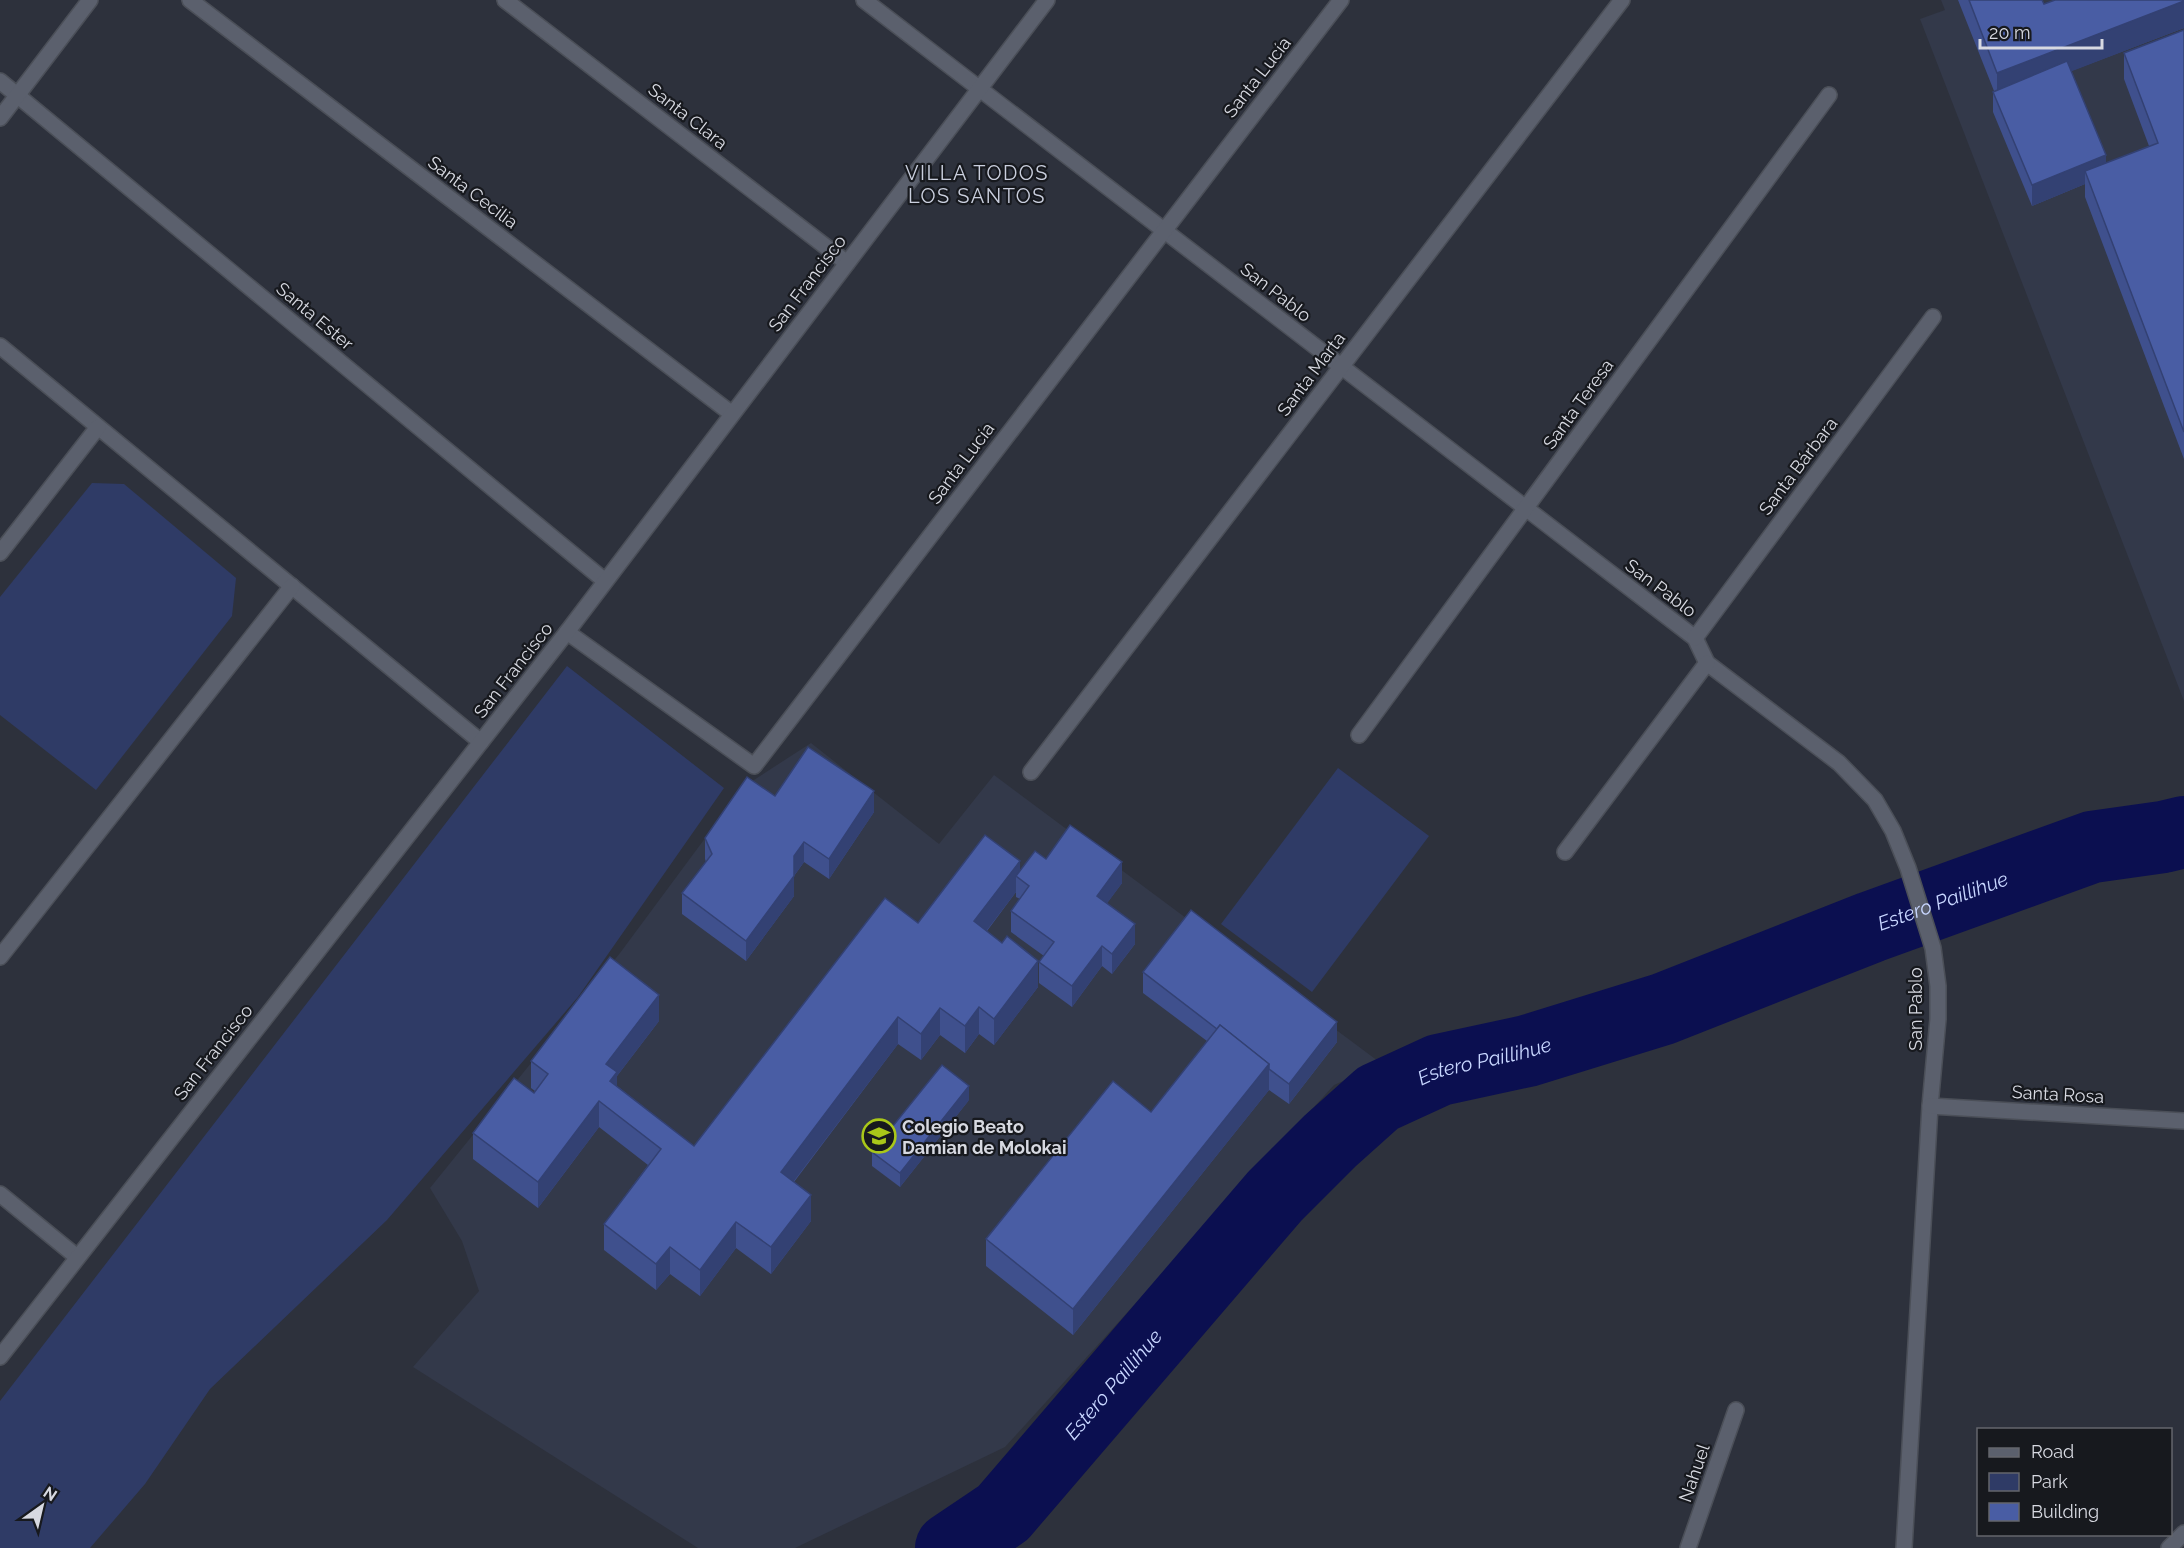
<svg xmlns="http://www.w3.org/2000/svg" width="2184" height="1548" font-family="Raleway,sans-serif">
<rect width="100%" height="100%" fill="#2d313c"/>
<g fill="#33394a">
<polygon points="1941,0 2184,0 2184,701 1920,19 1945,10"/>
<polygon points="811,743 939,844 994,775 1382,1064 1334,1085 1005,1447 795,1548 698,1548 413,1367 479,1291 462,1241 430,1188 620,953 743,787"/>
</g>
<g fill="#2f3b66">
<polygon points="92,483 124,484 236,578 232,616 96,790 0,715 0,597"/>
<polygon points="567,666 724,788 578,997 387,1220 210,1389 145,1484 90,1548 0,1548 0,1401"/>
<polygon points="1338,768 1429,836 1312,992 1221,924"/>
</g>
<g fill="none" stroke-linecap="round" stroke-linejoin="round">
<path stroke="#0b0f50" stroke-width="72" id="s1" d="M951,1548l52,-35 272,-317 55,-55 48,-43 61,-28 88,-19 136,-42 208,-82 221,-80 71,-10 21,-5"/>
<defs>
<g id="minor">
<polyline points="190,0 732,414"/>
<polyline points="505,0 847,263"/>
<polyline points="864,0 1695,638 1707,663 1839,763 1875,800 1893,831 1908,868 1933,948 1938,986 1938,1019 1930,1106 1904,1548"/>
<polyline points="0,81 605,581"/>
<polyline points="0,118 90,0"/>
<polyline points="0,346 481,742"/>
<polyline points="0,553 98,427"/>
<polyline points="567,632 754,766 1341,0"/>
<polyline points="1695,638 1933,317"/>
<polyline points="1359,735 1829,95"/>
<polyline points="1031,772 1622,0"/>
<polyline points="1565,852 1707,663"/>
<polyline points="0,957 292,586"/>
<polyline points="1930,1106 2184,1121"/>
<polyline points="0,1194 77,1257"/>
<polyline points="0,1357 567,632 1047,0"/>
<polyline points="1688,1548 1736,1410"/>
<polyline points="2169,1548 2184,1533"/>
</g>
</defs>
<use href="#minor" stroke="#4b4f58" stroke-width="18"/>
<use href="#minor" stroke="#5b606d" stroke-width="15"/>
</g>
<g fill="#3f508d">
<polygon points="1958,0 2042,0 2044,4 2184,28 2071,71 2106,163 2149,146 2124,79 2124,53 2184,30 2184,459 2085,197 2085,184 2032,206 1993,112 1993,92 1994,91"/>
<polygon points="775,796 874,812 829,879 804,862 794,876 794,896 746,961 682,914 682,893 706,862 705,859 705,838"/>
<polygon points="1046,859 1122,883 1107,903 1135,944 1112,974 1102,966 1072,1007 1039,983 1039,962 1044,956 1011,932 1011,911 1020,899 1016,897 1016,892 987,931 1038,987 994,1045 979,1034 965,1053 940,1035 921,1060 898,1044 794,1182 811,1221 771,1274 736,1248 700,1296 670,1274 656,1290 604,1250 604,1224 648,1165 599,1127 538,1208 473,1159 473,1133 534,1093 535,1091 531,1088 531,1061 659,1021 617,1076 617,1086 694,1146 918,923"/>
<polygon points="1143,972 1337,1042 1289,1104 1269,1090 1073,1335 986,1266 986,1239 1151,1112 1207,1041 1143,993"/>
<polygon points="969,1100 900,1187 872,1166 872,1152"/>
</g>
<g fill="#334173">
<polygon points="2184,1 2184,28 1997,100 1997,73"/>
<polygon points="2106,155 2106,175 2085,171 2085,184 2032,206 2032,185"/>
<polygon points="874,791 874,812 829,879 829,859"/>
<polygon points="804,842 804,862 794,876 794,896 746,961 746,941 794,856"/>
<polygon points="1020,861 1020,879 1016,876 1016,892 974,947 974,921"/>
<polygon points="1122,862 1122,883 1097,917 1097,896"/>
<polygon points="1135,924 1135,944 1112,974 1112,954"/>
<polygon points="1102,946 1102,966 1072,1007 1072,986"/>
<polygon points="1038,961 1038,987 994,1045 994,1019"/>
<polygon points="659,995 659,1021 617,1076 617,1099 610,1107 606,1064"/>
<polygon points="979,1007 979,1034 965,1053 965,1026"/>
<polygon points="940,1008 940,1035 921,1060 921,1034"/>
<polygon points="898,1017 898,1044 781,1198 781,1172"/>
<polygon points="1337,1022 1337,1042 1289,1104 1289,1084"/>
<polygon points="1269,1064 1269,1090 1073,1335 1073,1309"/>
<polygon points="969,1086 969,1100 900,1187 900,1173"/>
<polygon points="599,1101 599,1127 538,1208 538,1182"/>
<polygon points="811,1195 811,1221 771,1274 771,1247"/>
<polygon points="736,1222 736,1248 700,1296 700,1270"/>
<polygon points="670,1247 670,1274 656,1290 656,1264"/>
</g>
<g fill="#495da4" stroke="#334173" stroke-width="1.5">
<polygon points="1969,0 2042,0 2044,4 2055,0 2184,0 2184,1 1997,73"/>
<polygon points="2184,30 2184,432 2085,171 2158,143 2124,53"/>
<polygon points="2067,61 2106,155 2032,185 1993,92"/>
<polygon points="808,747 874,791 829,859 804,842 794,856 794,876 746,941 682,893 712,854 705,838 747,777 775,796"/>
<polygon points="1070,825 1122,862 1097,896 1135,924 1112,954 1102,946 1072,986 1039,962 1054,942 1011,911 1029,886 1016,876 1035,851 1046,859"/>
<polygon points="985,835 1020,861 974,921 1002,943 1007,936 1038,961 994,1019 979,1007 965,1026 940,1008 921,1034 898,1017 781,1172 811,1195 771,1247 736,1222 700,1270 670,1247 656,1264 604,1224 661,1149 599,1101 538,1182 473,1133 514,1078 534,1093 548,1074 531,1061 610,957 659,995 606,1064 617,1072 610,1081 694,1146 885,898 918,923"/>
<polygon points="1191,910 1337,1022 1289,1084 1269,1069 1269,1064 1220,1025 1217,1029 1143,972"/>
<polygon points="1220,1025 1269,1064 1073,1309 986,1239 1113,1081 1151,1112"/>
<polygon points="942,1065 969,1086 900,1173 872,1152"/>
</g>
<defs>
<symbol id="school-ring" viewBox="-11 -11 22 22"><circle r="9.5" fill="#17191e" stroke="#a9c719" stroke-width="1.5"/><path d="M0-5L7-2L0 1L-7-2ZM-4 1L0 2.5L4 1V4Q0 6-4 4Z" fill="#a9c719"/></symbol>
</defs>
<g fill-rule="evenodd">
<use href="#school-ring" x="860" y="1117" width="38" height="38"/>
</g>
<g text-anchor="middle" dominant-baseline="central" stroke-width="4.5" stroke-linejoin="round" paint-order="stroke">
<g font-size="18" fill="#d7d9e1" stroke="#17191e">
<text transform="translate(1257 77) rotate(-52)">Santa Lucía</text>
<text transform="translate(688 116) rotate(38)">Santa Clara</text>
<text transform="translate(473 192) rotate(37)">Santa Cecilia</text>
<text transform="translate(807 283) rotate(-53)">San Francisco</text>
<text transform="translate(1276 292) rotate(38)">San Pablo</text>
<text transform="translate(315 316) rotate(40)">Santa Ester</text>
<text transform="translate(1311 374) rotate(-53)">Santa Marta</text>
<text transform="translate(1578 404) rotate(-54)">Santa Teresa</text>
<text transform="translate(961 463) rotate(-53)">Santa Lucía</text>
<text transform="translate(1798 466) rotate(-53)">Santa Bárbara</text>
<text transform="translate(1661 588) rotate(37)">San Pablo</text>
<text transform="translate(513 670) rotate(-52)">San Francisco</text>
<text transform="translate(1915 1009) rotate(-90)">San Pablo</text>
<text transform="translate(213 1052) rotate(-52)">San Francisco</text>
<text transform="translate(2058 1094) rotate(3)">Santa Rosa</text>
<text transform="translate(1694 1473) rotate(-71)">Nahuel</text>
</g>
<g font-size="18" font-weight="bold" fill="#d7d9e1" stroke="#17191e" text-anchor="start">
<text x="902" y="1126">Colegio Beato<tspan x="902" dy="21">Damian de Molokai</tspan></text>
</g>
<g font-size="20" letter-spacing="1.5" fill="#cacfde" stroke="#17191e">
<text x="977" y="173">VILLA TODOS<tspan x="977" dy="23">LOS SANTOS</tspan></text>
</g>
<g font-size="20" font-style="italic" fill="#c8d6ff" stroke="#17191e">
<text stroke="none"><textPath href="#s1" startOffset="1222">Estero Paillihue</textPath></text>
<text stroke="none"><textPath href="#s1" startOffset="736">Estero Paillihue</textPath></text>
<text stroke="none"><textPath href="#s1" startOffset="232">Estero Paillihue</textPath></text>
</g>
</g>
<rect x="1977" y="1428" width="195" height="108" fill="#17191e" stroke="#64666c" stroke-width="1.5"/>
<rect x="1989" y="1448" width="30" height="9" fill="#5b606d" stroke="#64666c" stroke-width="1.5"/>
<text x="2031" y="1458" font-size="18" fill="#d7d9e1">Road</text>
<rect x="1989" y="1473" width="30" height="18" fill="#2f3b66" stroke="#64666c" stroke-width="1.5"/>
<text x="2031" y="1488" font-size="18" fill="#d7d9e1">Park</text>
<rect x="1989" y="1503" width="30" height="18" fill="#495da4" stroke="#64666c" stroke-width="1.5"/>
<text x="2031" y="1518" font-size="18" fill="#d7d9e1">Building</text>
<g transform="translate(42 1506) rotate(34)" stroke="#17191e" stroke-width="4.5" paint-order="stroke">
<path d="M0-4.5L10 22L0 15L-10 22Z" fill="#d7d9e1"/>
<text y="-9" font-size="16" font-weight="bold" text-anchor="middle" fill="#d7d9e1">N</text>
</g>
<path d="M1980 39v9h122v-9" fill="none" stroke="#d7d9e1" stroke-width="3"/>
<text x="1989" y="39" font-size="18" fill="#d7d9e1" stroke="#17191e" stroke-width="4.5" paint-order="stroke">20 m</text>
</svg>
